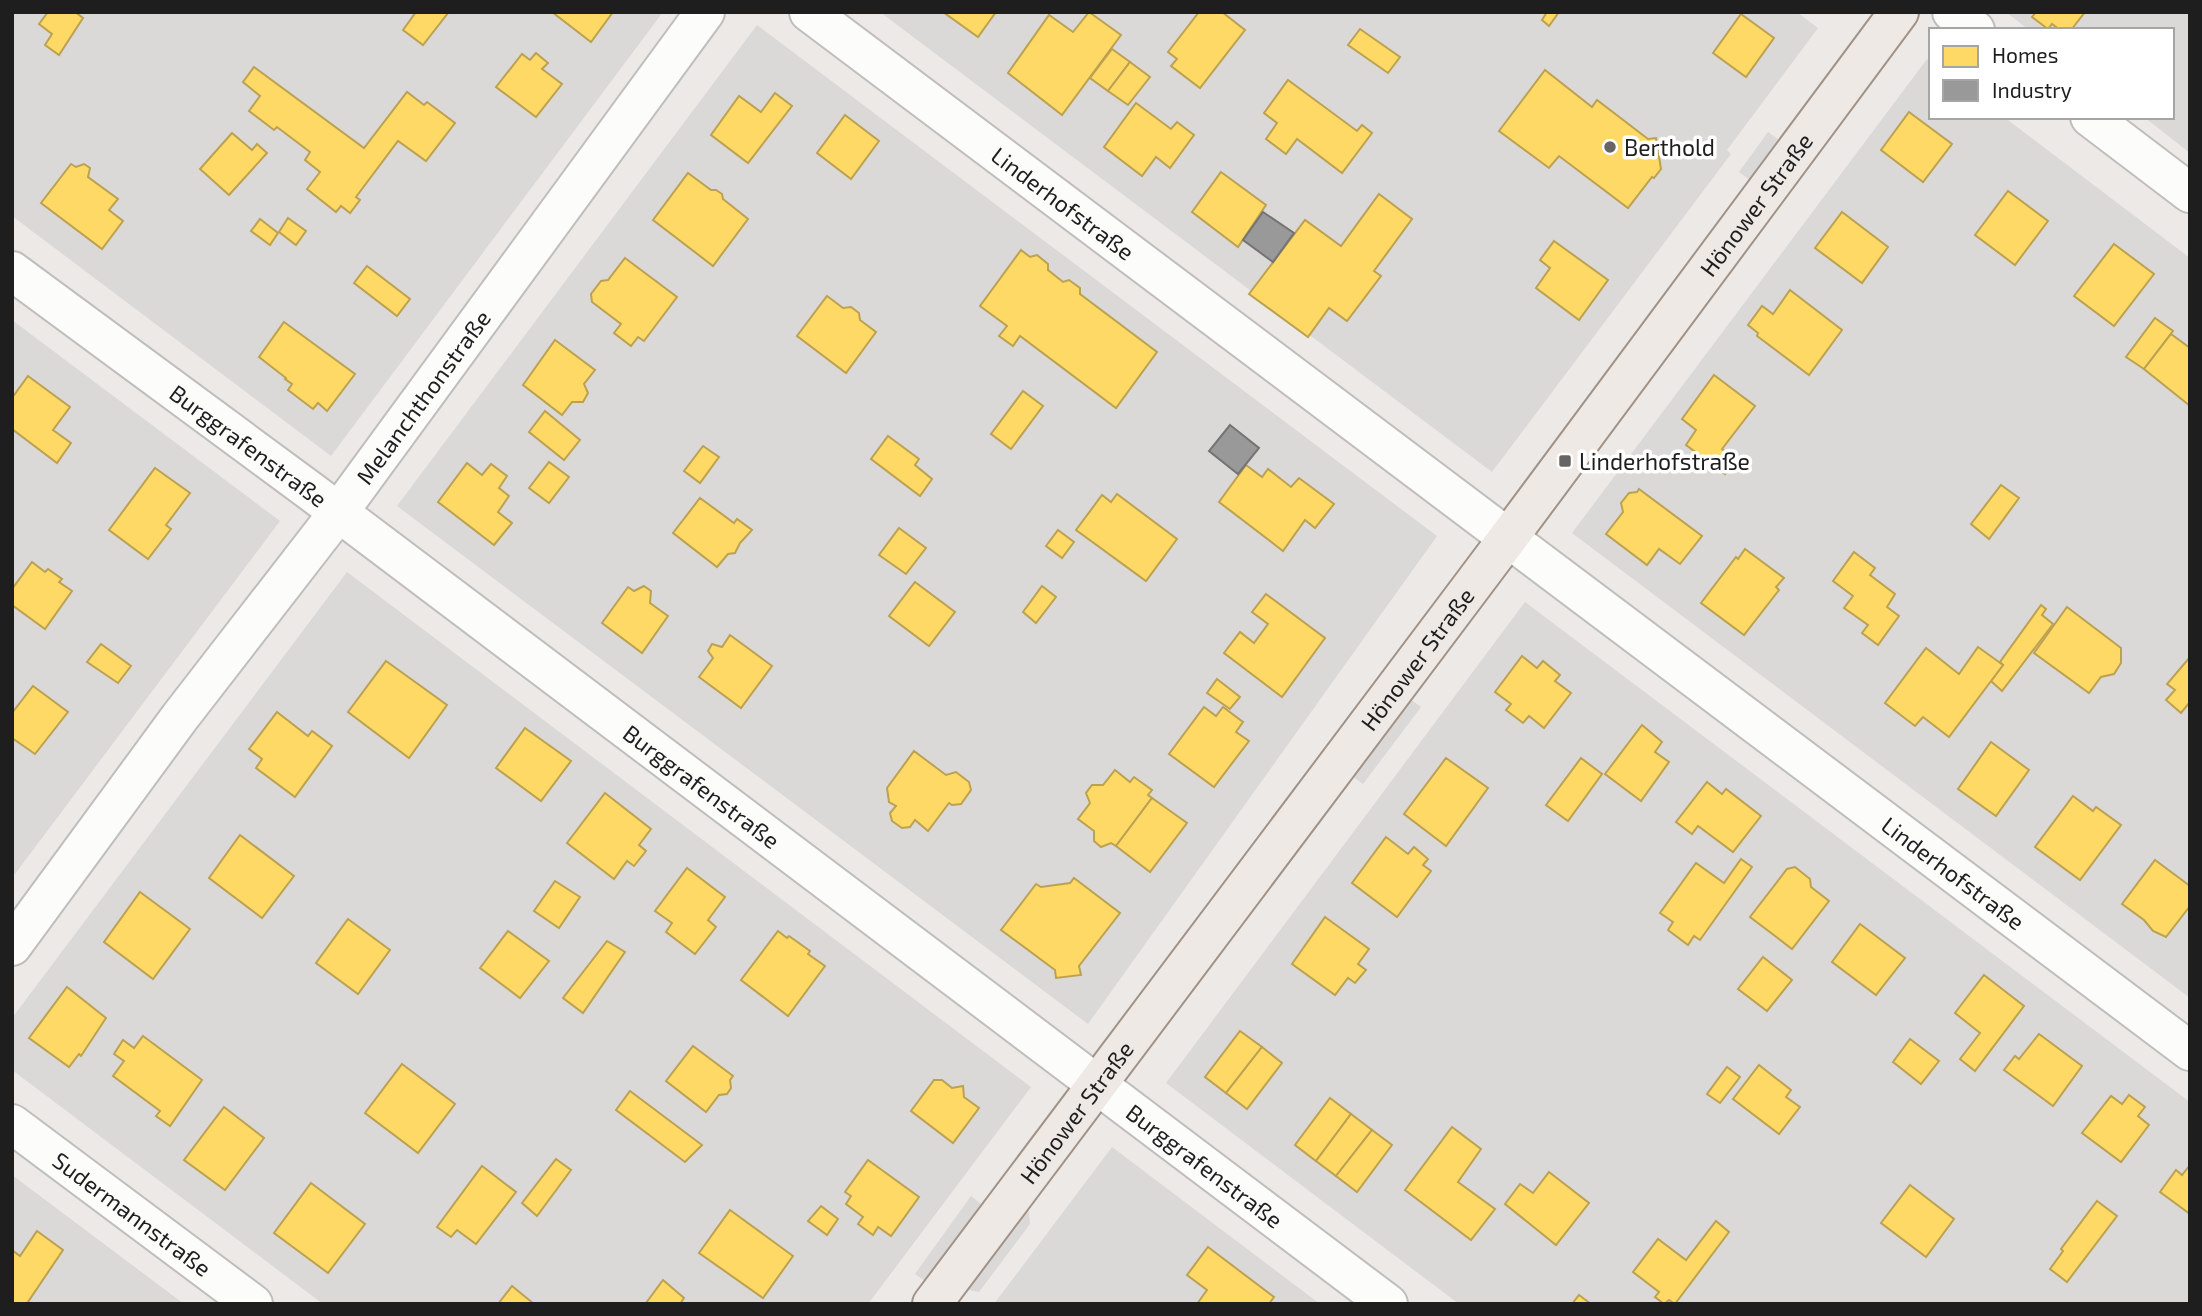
<svg xmlns="http://www.w3.org/2000/svg" width="2202" height="1316" font-family="'Exo 2',sans-serif">
<rect width="100%" height="100%" fill="#ece9e7"/>
<g fill="#dbd9d8">
<polygon points="12,12 663,12 331,456 12,216"/>
<polygon points="880,12 1797,12 1818,28 1727,150 1731,154 1492,472"/>
<polygon points="2006,12 2190,12 2190,153 2144,117 2172,117 2172,30 2029,30"/>
<polygon points="757,25 1437,536 1088,1024 397,506"/>
<polygon points="1927,59 1931,62 1931,117 2004,117 2190,258 2190,998 1572,533"/>
<polygon points="12,320 280,521 12,878"/>
<polygon points="347,572 1031,1087 868,1304 323,1304 12,1070 12,1018"/>
<polygon points="1525,602 2190,1102 2190,1304 1459,1304 1166,1083"/>
<polygon points="1112,1147 1320,1304 994,1304"/>
<polygon points="12,1175 184,1304 12,1304"/>
</g>
<g fill="#dad9d8">
<polygon points="1768,132 1779,140 1750,180 1739,172"/>
<polygon points="1410,699 1421,707 1363,784 1352,776"/>
<polygon points="971,1196 981,1204 925,1281 915,1274"/>
<polygon points="1028,1206 1030,1224 979,1292 964,1289"/>
</g>
<g fill="#ffd966" stroke="#bca150" stroke-width="2">
<polygon points="48,12 75,12 83,18 59,55 45,45 52,34 39,24"/>
<polygon points="416,12 448,13 423,45 403,30"/>
<polygon points="552,12 613,12 591,42"/>
<polygon points="943,12 996,12 978,37"/>
<polygon points="1089,12 1121,35 1062,115 1008,73 1049,15 1073,32"/>
<polygon points="1199,12 1222,12 1245,30 1200,88 1171,66 1177,59 1168,52"/>
<polygon points="1547,12 1559,12 1549,26 1542,20"/>
<polygon points="2036,12 2085,12 2071,30 2060,30 2052,24 2048,29 2032,17"/>
<polygon points="1741,14 1774,38 1746,77 1713,53"/>
<polygon points="1360,29 1400,57 1388,73 1348,45"/>
<polygon points="1112,49 1130,62 1108,91 1090,78"/>
<polygon points="536,53 548,63 542,69 562,84 536,117 496,87 522,54 530,60"/>
<polygon points="1130,62 1150,77 1128,105 1108,91"/>
<polygon points="254,67 364,148 407,92 424,105 427,102 455,123 426,161 398,141 356,197 360,200 350,213 341,206 336,212 307,189 320,172 305,160 310,152 277,127 274,130 249,111 260,96 243,82"/>
<polygon points="1545,70 1592,107 1597,100 1648,139 1656,138 1661,169 1654,178 1652,177 1628,208 1559,156 1549,168 1499,131"/>
<polygon points="1288,80 1357,131 1362,125 1372,133 1342,173 1297,139 1286,154 1266,139 1277,123 1264,113"/>
<polygon points="775,93 792,106 748,163 711,135 739,96 761,112"/>
<polygon points="1136,103 1171,129 1177,122 1194,135 1170,168 1156,157 1142,176 1104,147"/>
<polygon points="1909,112 1952,144 1923,182 1881,150"/>
<polygon points="845,115 879,141 851,179 817,153"/>
<polygon points="232,133 252,150 257,144 267,153 229,195 200,169"/>
<polygon points="71,164 76,167 84,164 90,168 88,177 118,199 109,210 123,221 102,249 41,203"/>
<polygon points="1221,172 1266,205 1238,247 1192,212"/>
<polygon points="688,173 711,190 716,190 722,194 723,199 748,219 713,266 653,220"/>
<polygon points="2008,191 2048,221 2015,265 1975,235"/>
<polygon points="1379,194 1412,219 1374,271 1381,276 1347,321 1329,308 1308,337 1249,294 1305,220 1341,246"/>
<polygon points="1842,212 1888,247 1862,283 1815,248"/>
<polygon points="288,218 306,231 296,245 279,232"/>
<polygon points="260,219 278,233 270,245 251,231"/>
<polygon points="1554,241 1608,280 1579,320 1536,288 1550,268 1540,260"/>
<polygon points="2114,244 2154,274 2114,326 2074,296"/>
<polygon points="1021,250 1030,257 1037,255 1048,264 1048,270 1063,282 1069,280 1080,288 1080,294 1157,352 1116,408 1020,336 1013,346 999,336 1007,326 980,306"/>
<polygon points="625,258 677,297 644,341 638,337 631,346 614,333 621,324 592,302 591,294 601,281 608,280"/>
<polygon points="367,266 410,299 397,316 354,283"/>
<polygon points="1790,290 1842,330 1809,375 1757,336 1758,333 1748,325 1762,306 1773,314"/>
<polygon points="827,296 843,308 851,307 859,313 860,320 876,332 846,373 797,336"/>
<polygon points="2155,318 2173,331 2144,369 2126,357"/>
<polygon points="284,322 355,374 327,411 318,403 313,409 288,390 292,384 285,379 286,378 259,357"/>
<polygon points="2171,334 2190,348 2190,406 2144,369"/>
<polygon points="555,340 595,370 584,384 588,393 583,402 572,402 562,415 523,385"/>
<polygon points="1714,375 1755,406 1722,449 1736,460 1725,474 1686,445 1696,430 1682,419"/>
<polygon points="28,376 70,407 53,430 71,443 57,463 12,429 12,398"/>
<polygon points="1023,391 1043,406 1011,449 991,434"/>
<polygon points="545,411 580,440 564,460 529,432"/>
<polygon points="888,436 919,459 915,465 932,479 920,496 871,459"/>
<polygon points="703,446 719,457 700,483 684,471"/>
<polygon points="549,462 569,477 549,503 529,488"/>
<polygon points="467,463 482,475 491,464 507,476 499,488 509,496 498,512 512,523 494,545 438,502"/>
<polygon points="1246,465 1262,477 1268,469 1291,487 1299,478 1334,504 1315,528 1305,520 1283,551 1219,502"/>
<polygon points="155,468 190,493 166,525 171,529 148,559 109,530"/>
<polygon points="2001,485 2019,498 1989,539 1971,524"/>
<polygon points="1639,489 1702,536 1680,564 1659,549 1647,565 1606,534 1623,512 1621,503 1629,493 1637,492"/>
<polygon points="1117,494 1177,539 1146,581 1076,530 1102,495 1111,502"/>
<polygon points="700,498 734,523 737,519 752,530 740,543 735,553 728,554 717,567 673,533"/>
<polygon points="899,528 926,548 906,574 879,555"/>
<polygon points="1058,530 1074,542 1062,558 1046,546"/>
<polygon points="1745,549 1784,578 1776,587 1779,590 1744,635 1701,603 1736,557 1738,559"/>
<polygon points="1854,552 1875,568 1870,575 1895,594 1887,607 1899,616 1878,645 1862,633 1868,625 1844,608 1853,596 1833,581"/>
<polygon points="32,562 45,572 48,569 62,579 59,582 72,591 45,629 12,605 12,589"/>
<polygon points="915,582 955,612 929,646 889,616"/>
<polygon points="644,586 651,591 650,603 668,616 642,653 602,623 628,587 634,591"/>
<polygon points="1042,586 1056,597 1036,623 1023,612"/>
<polygon points="1266,594 1325,638 1282,697 1224,653 1240,632 1254,643 1268,624 1252,612"/>
<polygon points="2041,605 2046,609 2042,615 2053,624 2002,691 1991,681 2003,665 2000,662"/>
<polygon points="2067,607 2121,648 2121,663 2114,674 2101,677 2089,693 2034,653"/>
<polygon points="730,635 772,666 741,708 699,677 713,658 708,651 712,644 722,647"/>
<polygon points="101,644 131,666 118,683 87,662"/>
<polygon points="1978,647 2003,665 1949,737 1923,717 1915,726 1885,703 1926,648 1959,674"/>
<polygon points="1522,656 1537,668 1543,661 1560,675 1555,681 1571,693 1544,728 1529,716 1523,723 1506,710 1511,704 1495,692"/>
<polygon points="2190,657 2190,702 2181,713 2166,700 2175,690 2167,684"/>
<polygon points="386,661 447,705 409,758 348,712"/>
<polygon points="1217,679 1240,697 1230,709 1207,693"/>
<polygon points="33,686 68,712 35,754 12,738 12,713"/>
<polygon points="1204,707 1216,716 1223,707 1243,722 1236,732 1249,741 1214,787 1169,754"/>
<polygon points="277,712 308,736 312,731 332,746 295,797 256,768 262,759 249,749"/>
<polygon points="1642,725 1662,742 1655,752 1669,762 1641,801 1605,774"/>
<polygon points="525,728 571,761 541,801 496,768"/>
<polygon points="1991,742 2029,770 1996,816 1958,789"/>
<polygon points="914,751 946,775 956,772 969,782 971,790 961,804 952,805 949,803 928,831 915,820 910,827 902,828 892,821 890,813 896,806 889,802 887,788"/>
<polygon points="1446,758 1488,788 1446,846 1404,814"/>
<polygon points="1581,758 1602,774 1568,821 1546,805"/>
<polygon points="1115,770 1130,782 1134,777 1152,790 1148,795 1152,798 1116,846 1111,843 1101,847 1094,841 1094,831 1078,819 1090,803 1086,793 1092,785 1103,785"/>
<polygon points="1707,782 1722,794 1726,789 1761,816 1733,852 1698,826 1692,834 1676,822"/>
<polygon points="605,793 651,829 639,845 646,851 634,866 627,861 614,879 567,843"/>
<polygon points="2073,796 2093,811 2096,807 2121,825 2080,880 2035,847"/>
<polygon points="1152,798 1187,823 1150,872 1116,846"/>
<polygon points="240,835 294,876 262,918 209,878"/>
<polygon points="1386,837 1408,854 1414,847 1428,859 1423,865 1431,871 1397,917 1352,883"/>
<polygon points="1741,859 1752,867 1700,940 1694,936 1688,945 1668,930 1673,922 1660,913 1696,863 1724,883"/>
<polygon points="2155,860 2190,886 2190,906 2166,937 2153,931 2144,920 2122,904"/>
<polygon points="1795,867 1810,879 1811,887 1829,901 1792,949 1750,917 1787,869"/>
<polygon points="687,868 725,897 708,920 716,927 695,954 666,932 672,923 655,911"/>
<polygon points="1074,878 1120,913 1079,966 1081,975 1056,978 1055,970 1001,930 1036,884 1041,887 1070,883"/>
<polygon points="555,881 580,897 559,928 534,911"/>
<polygon points="140,892 190,929 153,979 104,942"/>
<polygon points="1325,917 1369,949 1358,964 1366,970 1355,983 1348,978 1335,995 1292,964"/>
<polygon points="348,919 390,950 358,994 316,963"/>
<polygon points="1860,924 1905,958 1876,995 1832,962"/>
<polygon points="508,931 549,961 520,998 480,968"/>
<polygon points="778,931 787,938 789,936 810,951 808,954 825,966 788,1016 741,980"/>
<polygon points="607,941 625,952 583,1013 563,998"/>
<polygon points="1763,957 1792,980 1767,1011 1738,989"/>
<polygon points="1984,975 2024,1006 1975,1071 1960,1059 1980,1033 1955,1013"/>
<polygon points="67,987 106,1018 81,1056 79,1054 69,1067 29,1038"/>
<polygon points="1240,1031 1262,1047 1226,1093 1205,1077"/>
<polygon points="2039,1034 2082,1066 2053,1106 2004,1070 2015,1056 2019,1059"/>
<polygon points="143,1036 202,1080 170,1126 156,1116 160,1111 113,1076 124,1061 114,1054 123,1040 134,1048"/>
<polygon points="1910,1039 1939,1061 1921,1084 1893,1062"/>
<polygon points="693,1046 733,1076 730,1080 731,1088 727,1094 719,1095 706,1112 666,1081"/>
<polygon points="1262,1047 1282,1063 1247,1109 1226,1093"/>
<polygon points="402,1064 455,1104 418,1153 365,1113"/>
<polygon points="1759,1065 1791,1090 1786,1097 1800,1107 1779,1134 1733,1099"/>
<polygon points="1727,1067 1740,1077 1720,1103 1707,1094"/>
<polygon points="934,1080 942,1080 952,1088 963,1086 964,1097 979,1108 953,1143 911,1111"/>
<polygon points="630,1091 702,1145 685,1162 616,1110"/>
<polygon points="2129,1095 2145,1107 2138,1116 2149,1125 2121,1162 2082,1133 2111,1096 2122,1104"/>
<polygon points="1330,1098 1351,1114 1316,1161 1295,1145"/>
<polygon points="224,1107 264,1138 225,1190 184,1160"/>
<polygon points="1351,1114 1372,1130 1336,1176 1316,1161"/>
<polygon points="1452,1127 1481,1149 1458,1182 1495,1209 1471,1240 1405,1190"/>
<polygon points="1372,1130 1392,1145 1357,1192 1336,1176"/>
<polygon points="556,1159 571,1170 537,1216 522,1203"/>
<polygon points="868,1160 919,1197 891,1236 878,1227 873,1235 858,1224 863,1217 846,1204 851,1196 845,1192"/>
<polygon points="2190,1165 2190,1214 2160,1192 2176,1170 2182,1175"/>
<polygon points="482,1166 516,1192 476,1244 457,1230 451,1237 437,1227"/>
<polygon points="1549,1172 1589,1203 1556,1245 1505,1204 1520,1184 1533,1193"/>
<polygon points="311,1183 365,1224 328,1273 274,1233"/>
<polygon points="1910,1185 1954,1219 1926,1257 1881,1223"/>
<polygon points="2097,1201 2117,1216 2067,1282 2050,1269 2063,1251 2061,1249"/>
<polygon points="821,1206 838,1219 827,1235 808,1221"/>
<polygon points="730,1210 793,1256 763,1298 699,1253"/>
<polygon points="1716,1221 1729,1232 1675,1304 1669,1300 1664,1304 1655,1297 1659,1292 1633,1272 1658,1239 1686,1260"/>
<polygon points="37,1231 63,1250 28,1302 30,1304 12,1304 12,1250 20,1256"/>
<polygon points="1208,1247 1274,1297 1269,1304 1197,1304 1207,1290 1187,1275"/>
<polygon points="663,1280 684,1298 680,1304 646,1303"/>
<polygon points="512,1286 534,1304 498,1304"/>
<polygon points="1579,1295 1591,1304 1572,1304"/>
</g>
<g fill="#999" stroke="#747474" stroke-width="2">
<polygon points="1263,212 1294,233 1273,262 1243,240"/>
<polygon points="1230,425 1259,448 1238,474 1209,451"/>
</g>
<g fill="none" stroke-linecap="round" stroke-linejoin="round">
<defs>
<g id="minor">
<path id="s1" d="M809,12l1381,1039"/>
<polyline points="1952,12 1975,30"/>
<polyline points="2090,117 2190,193"/>
<path id="s2" d="M12,271l301,222 1075,811"/>
<path id="s3" d="M12,946l168,-229 158,-204 367,-501"/>
<path id="s4" d="M12,1124l241,180"/>
</g>
<g id="major">
<path id="s5" d="M932,1304l576,-766 391,-526"/>
</g>
</defs>
<use href="#minor" stroke="#bfbebd" stroke-width="42"/>
<use href="#major" stroke="#a09286" stroke-width="42"/>
<use href="#minor" stroke="#fcfcfb" stroke-width="38"/>
<use href="#major" stroke="#efe9e5" stroke-width="38"/>
</g>
<g fill="#666564" stroke="#fff" stroke-width="2.5">
<circle cx="1610" cy="147" r="7"/>
<rect x="1558" y="454" width="14" height="14" rx="3.5"/>
</g>
<g text-anchor="middle" dominant-baseline="central" stroke-width="7" stroke-linejoin="round" paint-order="stroke">
<g font-size="23" fill="#1e1e1e" stroke="#fff" text-anchor="start">
<text x="1624" y="147">Berthold</text>
<text x="1579" y="461">Linderhofstraße</text>
</g>
<g font-size="23" fill="#1e1e1e" stroke="#fff">
<text stroke="none"><textPath href="#s1" startOffset="318">Linderhofstraße</textPath></text>
<text stroke="none"><textPath href="#s5" startOffset="1374">Hönower Straße</textPath></text>
<text stroke="none"><textPath href="#s3" startOffset="686">Melanchthonstraße</textPath></text>
<text stroke="none"><textPath href="#s2" startOffset="294">Burggrafenstraße</textPath></text>
<text stroke="none"><textPath href="#s5" startOffset="807">Hönower Straße</textPath></text>
<text stroke="none"><textPath href="#s2" startOffset="861">Burggrafenstraße</textPath></text>
<text stroke="none"><textPath href="#s1" startOffset="1432">Linderhofstraße</textPath></text>
<text stroke="none"><textPath href="#s5" startOffset="240">Hönower Straße</textPath></text>
<text stroke="none"><textPath href="#s2" startOffset="1491">Burggrafenstraße</textPath></text>
<text stroke="none"><textPath href="#s4" startOffset="150">Sudermannstraße</textPath></text>
</g>
</g>
<rect width="2202" height="1316" fill="none" stroke="#1e1e1e" stroke-width="28"/>
<rect x="1929" y="28" width="245" height="91" fill="#ffffff" stroke="#a5a5a5" stroke-width="2"/>
<rect x="1943" y="46" width="35" height="21" fill="#ffd966" stroke="#a5a5a5" stroke-width="2"/>
<text x="1992" y="63" font-size="21" fill="#1e1e1e">Homes</text>
<rect x="1943" y="80" width="35" height="21" fill="#999999" stroke="#a5a5a5" stroke-width="2"/>
<text x="1992" y="98" font-size="21" fill="#1e1e1e">Industry</text>
</svg>
